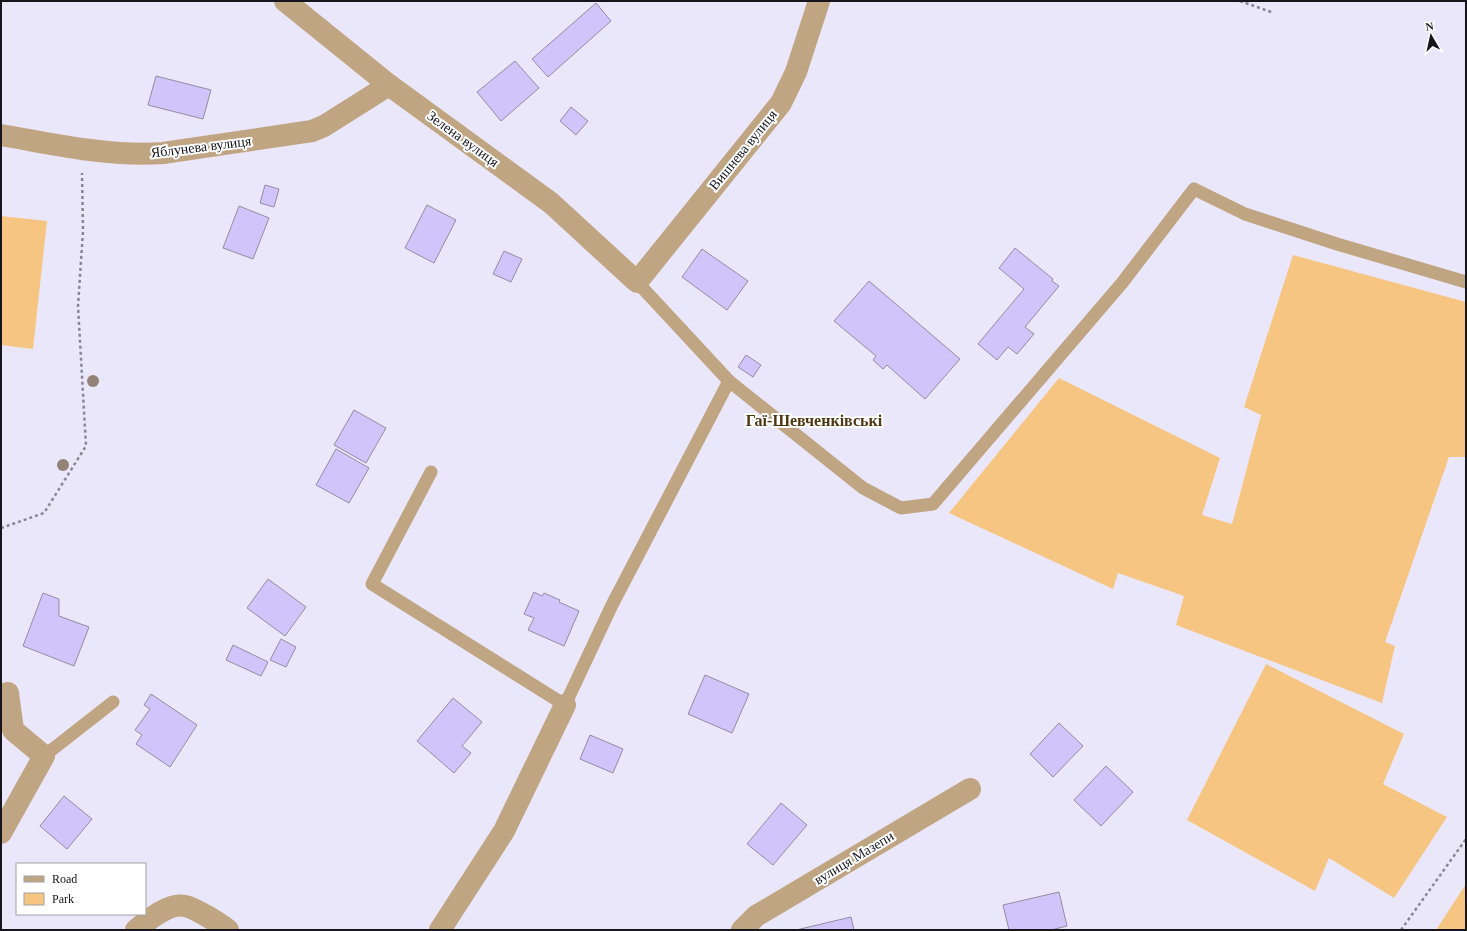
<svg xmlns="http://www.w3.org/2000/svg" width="1467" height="931" font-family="'Times New Roman',serif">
<rect width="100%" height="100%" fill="#ebe7fb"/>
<g fill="#f6c582">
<polygon points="1,216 47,221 33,349 1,345"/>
<polygon points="1293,255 1466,302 1466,457 1449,457 1385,642 1395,646 1382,703 1176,625 1184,596 1118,573 1113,589 949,513 1059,378 1220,458 1202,515 1232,524 1261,415 1244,407"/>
<polygon points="1266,664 1404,734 1383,784 1447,817 1394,898 1329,858 1315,891 1187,820"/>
<polygon points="1466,884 1466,930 1436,930"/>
</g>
<g fill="#d1c4fa" stroke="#918da0">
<polygon points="596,3 611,21 548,77 532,59"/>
<polygon points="515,61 539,88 501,121 477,92"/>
<polygon points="156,76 211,90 203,119 148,105"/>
<polygon points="571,107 588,121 576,135 560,121"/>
<polygon points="265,185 279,189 274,207 260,203"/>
<polygon points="427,205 456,220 434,263 405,248"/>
<polygon points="239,206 269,218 253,259 223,248"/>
<polygon points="1015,248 1053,279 1052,281 1059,286 1025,327 1034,334 1017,354 1008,347 997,360 978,344 1024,289 999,268"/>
<polygon points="702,249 748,281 727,310 682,277"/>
<polygon points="504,251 522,259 511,282 493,274"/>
<polygon points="869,281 960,359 925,399 887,365 883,369 873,360 876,356 834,321"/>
<polygon points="746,355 761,365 753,377 738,367"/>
<polygon points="354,410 386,428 366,463 334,445"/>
<polygon points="336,449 369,468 349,503 316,485"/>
<polygon points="268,579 306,607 285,636 247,608"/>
<polygon points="534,592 542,596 544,593 560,600 559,602 579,611 564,646 528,630 534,618 524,614"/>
<polygon points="43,593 59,599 59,616 89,627 74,666 23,646"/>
<polygon points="281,639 296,647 286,667 270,660"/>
<polygon points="233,645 268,662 261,676 226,660"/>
<polygon points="705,675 749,694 732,733 688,714"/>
<polygon points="151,694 197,725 170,767 136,744 142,735 135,730 150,709 144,705"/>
<polygon points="453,698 482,722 462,746 471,753 454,773 417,741"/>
<polygon points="1059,723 1083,746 1053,777 1030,754"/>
<polygon points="590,735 623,749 613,773 580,759"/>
<polygon points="1106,766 1133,792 1101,826 1074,800"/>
<polygon points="64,796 92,819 67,849 40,826"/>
<polygon points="781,803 807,825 773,865 747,844"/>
<polygon points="1059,892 1067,926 1051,930 1009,930 1003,905"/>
<polygon points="851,917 854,930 796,930"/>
</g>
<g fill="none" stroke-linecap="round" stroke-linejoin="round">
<g stroke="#898694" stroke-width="2.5" stroke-dasharray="3 3" stroke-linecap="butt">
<polyline points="1240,1 1274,13"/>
<polyline points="1,528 44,513 86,446 78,306 83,231 82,173"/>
<polyline points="1401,930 1466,839"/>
</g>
<g stroke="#c0a582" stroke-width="13">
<polyline points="637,282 729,381 863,488 901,508 933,504 1122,283 1194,189 1245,214 1337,244 1466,282"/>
<polyline points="431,472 372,584 565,705 612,605 729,381"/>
<polyline points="44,756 113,702"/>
</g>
<g stroke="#c0a582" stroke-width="22">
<polyline points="285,1 389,85 551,203 637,282 781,103 796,72 819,1"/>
<path d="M1,135c53,9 108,22 162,18l149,-22 12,-5 65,-41"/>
<polyline points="1,833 44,756 13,730 8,693"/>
<path d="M136,930c11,-9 33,-28 49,-24 10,2 34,17 43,24"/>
<polyline points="440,930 504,831 565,705"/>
<polyline points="742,930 756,916 970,789"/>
</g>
</g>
<g fill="#928376">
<circle cx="93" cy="381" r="6"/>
<circle cx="63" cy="465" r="6"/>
</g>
<g text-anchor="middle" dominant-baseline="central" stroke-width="4" stroke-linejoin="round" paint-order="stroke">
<g font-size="14" fill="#16151c" stroke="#fff">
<text transform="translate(463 139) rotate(36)">Зелена вулиця</text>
<text transform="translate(201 147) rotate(-7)">Яблунева вулиця</text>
<text transform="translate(743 150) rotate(-51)">Вишнева вулиця</text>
<text transform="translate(854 858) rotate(-31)">вулиця Мазепи</text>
</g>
<g font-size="16" font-weight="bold" fill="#4f3714" stroke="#fff">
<text x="814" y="420">Гаї-Шевченківські</text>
</g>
</g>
<rect width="1467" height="931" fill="none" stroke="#16151c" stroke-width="4"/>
<rect x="16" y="863" width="130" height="52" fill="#ffffff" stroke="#a2a1a4"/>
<rect x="24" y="876" width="20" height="6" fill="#c0a582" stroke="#a2a1a4"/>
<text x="52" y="883" font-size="12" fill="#16151c">Road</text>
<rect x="24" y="893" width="20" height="12" fill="#f6c582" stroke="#a2a1a4"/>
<text x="52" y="903" font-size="12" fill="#16151c">Park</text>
<g transform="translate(1431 36) rotate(351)" stroke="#ffffff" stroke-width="3" paint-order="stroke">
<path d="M0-3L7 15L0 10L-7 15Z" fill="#16151c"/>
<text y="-6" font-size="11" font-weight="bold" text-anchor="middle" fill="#16151c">N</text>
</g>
</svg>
